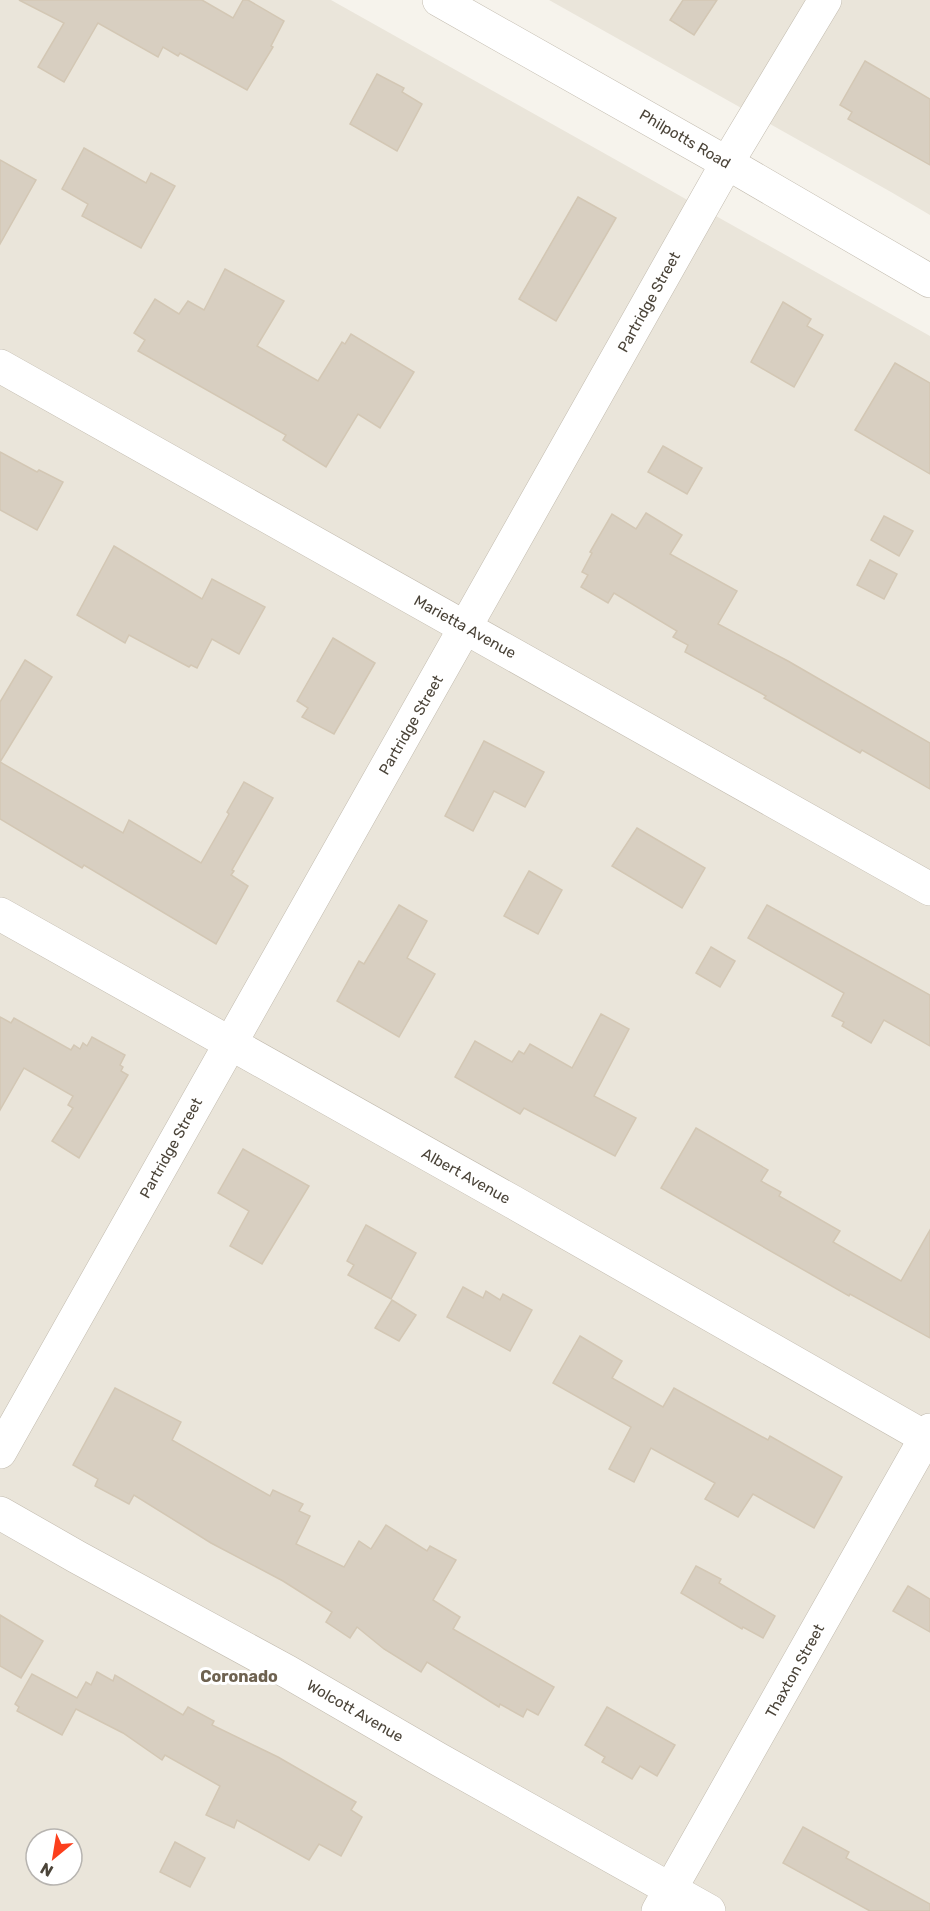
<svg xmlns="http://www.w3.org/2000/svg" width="930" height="1911" font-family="Rubik,sans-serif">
<rect width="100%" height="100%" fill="#f6f3ec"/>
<g fill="#eae5da" fill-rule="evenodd">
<path d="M0,0h331l599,336v1575h-930zM36,1839h36v36h-36z"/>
<polygon points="549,0 930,0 930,215 891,192"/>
</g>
<g fill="#d8cfc1" stroke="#d3c7b4" stroke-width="1.5">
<polygon points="19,0 202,0 233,18 243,0 248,0 284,21 271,46 273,47 247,90 180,53 178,56 163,47 158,57 98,23 64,82 38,67 64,23"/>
<polygon points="683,0 717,0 694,35 670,20"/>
<polygon points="865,61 930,99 930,165 848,119 852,112 840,105"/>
<polygon points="377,74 404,88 402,92 422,104 397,151 350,124"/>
<polygon points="84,148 146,183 151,173 175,186 141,248 82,216 88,204 62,189"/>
<polygon points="0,160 36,180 0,244"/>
<polygon points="578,197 616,218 556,321 519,299"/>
<polygon points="225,269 284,301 257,346 318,381 342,342 345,344 351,334 414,372 380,428 358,414 326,467 283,440 286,435 138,351 145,340 134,333 155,299 179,314 188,301 204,310"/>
<polygon points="783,302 811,319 807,326 823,335 794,387 751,362"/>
<polygon points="895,363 930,383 930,474 855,430"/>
<polygon points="663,446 702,468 687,494 648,472"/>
<polygon points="0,452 37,472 39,470 63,482 37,530 0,510"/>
<polygon points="646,513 682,535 670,554 737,591 718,624 788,661 930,743 930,789 862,750 860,753 764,698 766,696 685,652 688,645 673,637 677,631 614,593 608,603 581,587 588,575 582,572 592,553 590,552 612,514 636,529"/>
<polygon points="884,516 913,531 899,556 871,540"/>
<polygon points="114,546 202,599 212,579 265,607 239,654 212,639 197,668 191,665 189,667 129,635 125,643 77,615"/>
<polygon points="870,560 897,574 884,599 857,585"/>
<polygon points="333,638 375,663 334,734 302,717 308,708 297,701"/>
<polygon points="25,660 52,677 0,762 123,833 129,820 201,863 229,814 227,812 244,782 273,798 232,870 234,871 231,875 248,886 216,944 84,865 82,868 0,819 0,702"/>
<polygon points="484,741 544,772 525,807 494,791 473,831 445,816"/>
<polygon points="637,828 705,868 682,908 612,866"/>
<polygon points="529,871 562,890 538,934 504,916"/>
<polygon points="399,905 427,921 407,958 435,974 399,1037 337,1001 359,961 364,964"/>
<polygon points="767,905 930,995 930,1046 884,1020 871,1043 842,1026 844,1022 832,1016 844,993 748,938"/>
<polygon points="711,947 735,961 720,987 696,973"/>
<polygon points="601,1014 629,1029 594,1096 636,1118 615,1156 524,1108 520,1114 455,1077 475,1041 512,1062 519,1051 524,1054 530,1044 572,1068"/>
<polygon points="0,1017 11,1023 14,1018 71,1050 74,1045 80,1049 83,1043 87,1046 92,1037 125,1055 120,1065 123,1067 121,1071 128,1075 79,1158 52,1141 73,1108 68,1105 73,1096 24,1068 0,1110"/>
<polygon points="696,1128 768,1170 761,1181 781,1192 779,1196 840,1231 833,1242 901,1281 930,1230 930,1338 850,1294 849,1296 661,1188"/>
<polygon points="243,1149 309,1186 262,1264 230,1246 249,1211 218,1193"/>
<polygon points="366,1225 416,1253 391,1299 348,1275 354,1265 347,1261"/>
<polygon points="463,1287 483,1298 486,1291 500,1300 503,1294 532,1310 510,1351 447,1317"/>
<polygon points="392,1300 416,1315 399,1341 375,1328"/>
<polygon points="580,1336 622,1361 612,1378 663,1407 674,1388 768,1440 770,1436 842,1477 814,1528 753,1494 738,1517 705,1499 715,1483 651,1448 634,1482 609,1469 631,1427 553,1383"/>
<polygon points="115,1388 181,1422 172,1440 270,1496 273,1490 303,1504 299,1511 310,1516 296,1544 344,1567 359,1541 371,1549 386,1525 427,1551 430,1546 456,1560 433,1600 460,1617 453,1629 554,1687 538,1715 527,1709 523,1717 500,1704 499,1707 427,1662 421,1672 384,1649 357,1627 350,1638 326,1622 332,1612 283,1581 211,1543 134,1495 129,1504 95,1486 98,1479 73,1465"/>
<polygon points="696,1566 721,1579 719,1583 775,1616 763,1638 743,1627 742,1629 681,1593"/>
<polygon points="908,1586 930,1599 930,1632 893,1611"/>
<polygon points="0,1615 43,1641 21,1678 0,1666"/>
<polygon points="97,1672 113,1681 115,1675 183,1715 188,1707 214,1721 212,1725 278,1757 356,1802 351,1810 362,1817 341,1856 319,1844 309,1860 237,1820 234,1828 206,1815 220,1786 165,1755 162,1760 123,1733 76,1709 62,1735 17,1711 19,1707 15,1704 32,1674 77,1698 86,1682 91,1685"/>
<polygon points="607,1707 675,1745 657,1776 640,1766 632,1779 602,1762 605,1757 585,1745"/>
<polygon points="803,1827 849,1852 846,1858 930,1904 930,1911 870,1911 783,1863"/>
<polygon points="175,1842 205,1858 190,1887 160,1872"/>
</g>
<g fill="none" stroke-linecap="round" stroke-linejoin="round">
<defs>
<g id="minor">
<polyline points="0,366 930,889"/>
<polyline points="0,914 513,1202 930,1440"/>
<polyline points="0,1452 727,163 825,0"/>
<polyline points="0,1513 77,1557 288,1672 438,1759 709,1911"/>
<polyline points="658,1911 930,1430"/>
</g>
<polyline id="tertiary" points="439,0 727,163 930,281"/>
</defs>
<use href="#minor" stroke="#c2bbae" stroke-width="34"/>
<use href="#tertiary" stroke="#c2bbae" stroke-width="34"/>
<use href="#minor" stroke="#fff" stroke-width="33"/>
<use href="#tertiary" stroke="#fff" stroke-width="33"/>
</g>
<g text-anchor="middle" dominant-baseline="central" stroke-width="6" stroke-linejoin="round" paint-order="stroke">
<g font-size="15" fill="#4b4439" stroke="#fff">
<text transform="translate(685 139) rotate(30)">Philpotts Road</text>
<text transform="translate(649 302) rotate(-61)">Partridge Street</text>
<text transform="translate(465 627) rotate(29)">Marietta Avenue</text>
<text transform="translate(411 725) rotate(-60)">Partridge Street</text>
<text transform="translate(171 1148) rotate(-61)">Partridge Street</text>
<text transform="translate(466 1176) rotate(29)">Albert Avenue</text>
<text transform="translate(795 1671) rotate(-61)">Thaxton Street</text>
<text transform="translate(355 1711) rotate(30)">Wolcott Avenue</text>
</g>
<g font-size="16" font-weight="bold" fill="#6e6250" stroke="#fff">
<text x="239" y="1676">Coronado</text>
</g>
</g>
<g transform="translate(54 1857) rotate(210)"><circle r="28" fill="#ffffff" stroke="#b7b4b0" stroke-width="1.5"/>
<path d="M0-4.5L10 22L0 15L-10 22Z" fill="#fc3f1d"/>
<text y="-9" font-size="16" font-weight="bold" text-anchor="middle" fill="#4b4439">N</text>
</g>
</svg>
